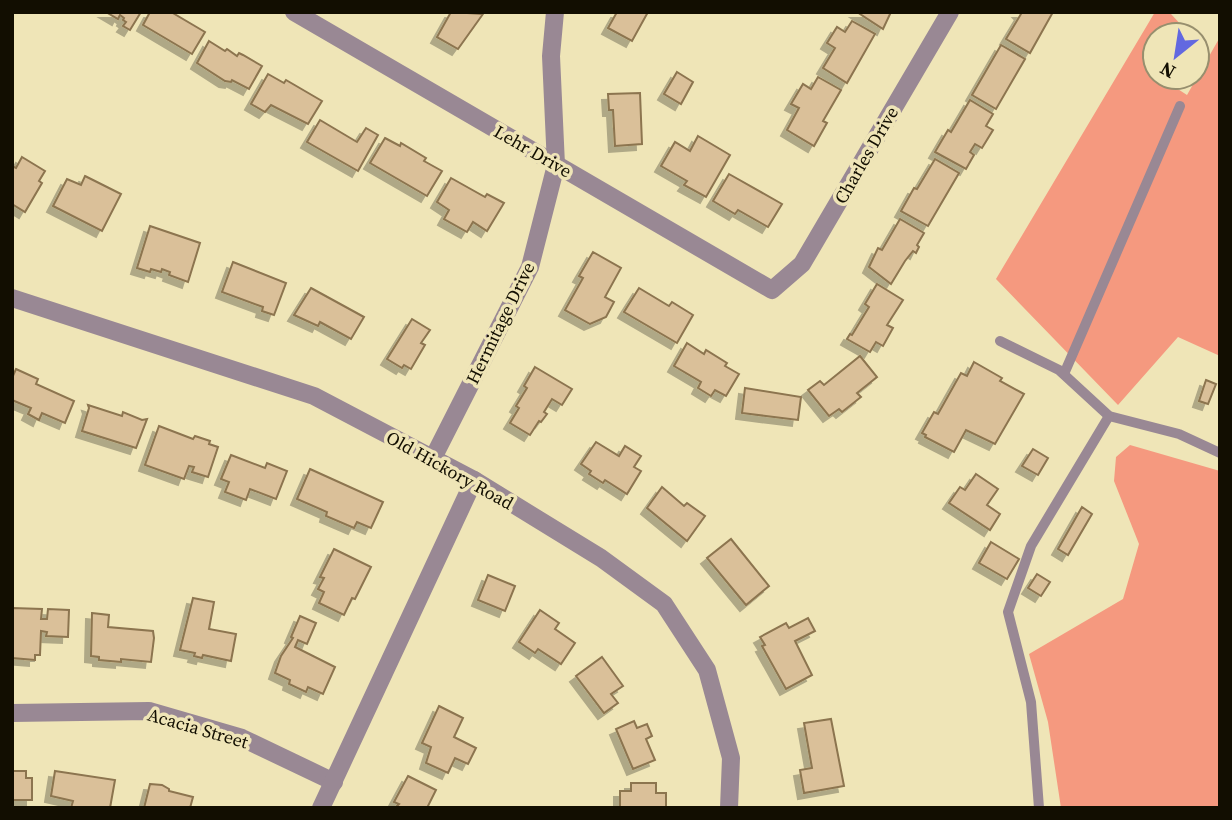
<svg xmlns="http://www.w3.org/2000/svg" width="1232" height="820" font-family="'Source Serif 4',serif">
<defs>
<filter id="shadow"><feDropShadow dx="-6" dy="6" stdDeviation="0" flood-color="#0004"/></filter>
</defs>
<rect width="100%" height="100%" fill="#efe5b7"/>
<g fill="#f5997f">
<polygon points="1155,12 1171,14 1184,28 1185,35 1155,35 1155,77 1169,77 1167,82 1187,95 1220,37 1220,356 1178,337 1118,405 996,279"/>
<polygon points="1130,445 1220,471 1220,808 1061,808 1048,722 1029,654 1123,599 1139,544 1114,481 1116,457"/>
</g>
<g fill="#dac099" stroke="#8c744f" stroke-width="2" filter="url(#shadow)">
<polygon points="106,12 141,12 130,30 123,26 126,22 123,20 124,18 120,15 118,19"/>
<polygon points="150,12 171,12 205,32 192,54 143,25"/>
<polygon points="451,12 483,14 458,49 437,37"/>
<polygon points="617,12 648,12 632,41 608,28"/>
<polygon points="857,12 891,12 883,29"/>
<polygon points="1019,12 1053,12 1030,53 1006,39 1021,14"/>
<polygon points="852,21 875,34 847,83 823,68 835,48 827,43 837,27 845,32"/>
<polygon points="209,41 225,51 227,49 237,56 239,53 243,55 262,66 249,89 232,80 231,82 225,81 197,63"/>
<polygon points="1001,45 1025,59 996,109 972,95"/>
<polygon points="677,72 693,82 681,104 664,94"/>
<polygon points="268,74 284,83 286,80 322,101 308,124 271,105 265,112 251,104"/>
<polygon points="818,77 841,90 823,121 827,123 814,146 787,130 799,108 791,104 803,84 811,89"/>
<polygon points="640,93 642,144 615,146 613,110 609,110 608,94"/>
<polygon points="970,100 993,114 986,126 993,130 982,148 975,144 970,152 974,155 966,169 935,152 948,130 951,132"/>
<polygon points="320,120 357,142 366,128 378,135 358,171 307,142"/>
<polygon points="698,136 730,155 706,197 684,185 687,181 661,166 675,142 690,151"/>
<polygon points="385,138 400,146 401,143 426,158 424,161 442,171 427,196 370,163"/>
<polygon points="22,157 45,171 39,181 42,183 25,212 12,204 12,166 16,168"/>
<polygon points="935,159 959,173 928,226 901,211 914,188 917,189"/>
<polygon points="729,174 782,204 768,227 738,210 735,214 713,201"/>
<polygon points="85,176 121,194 102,231 53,206 67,179 81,185"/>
<polygon points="451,178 485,197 487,194 504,203 487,231 473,222 467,232 444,219 449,210 437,202"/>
<polygon points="900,219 924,233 917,245 919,247 916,253 913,251 905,261 891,284 869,267 878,248 882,250"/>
<polygon points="150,226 200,243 188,282 169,275 170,272 162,269 161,272 151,269 150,272 137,268"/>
<polygon points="593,252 621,268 605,297 614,302 606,317 590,324 565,310 583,278 579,276"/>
<polygon points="233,262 286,283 274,315 262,311 263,307 222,292"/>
<polygon points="877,284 903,300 887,325 893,328 883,346 876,342 870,352 847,339 850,334 852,335 869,307 865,304"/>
<polygon points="311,288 364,317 351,339 320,322 318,326 294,315"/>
<polygon points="639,288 669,306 672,302 693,315 677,343 624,312"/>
<polygon points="412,319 430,330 421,343 425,345 411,369 404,365 402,368 387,359"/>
<polygon points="687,343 704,354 706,350 727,363 725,366 739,374 726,396 715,390 711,396 698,388 701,382 674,366"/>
<polygon points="860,356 877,377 857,393 861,397 842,412 839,409 829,416 808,390 820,381 824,385"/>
<polygon points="974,362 1002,378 1000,381 1024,394 995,444 966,430 954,452 925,437 926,435 922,433 934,412 938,414 961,373 967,376"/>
<polygon points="535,367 572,389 562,405 552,399 544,412 547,414 541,422 539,421 530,435 510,423 519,408 516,406 527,388 524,386"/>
<polygon points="16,369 38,379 36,384 74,401 65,423 42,413 39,420 28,414 31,408 12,400 12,378"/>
<polygon points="1206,380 1216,384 1208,404 1199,401"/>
<polygon points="745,388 801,397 798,420 742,413"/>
<polygon points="88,405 122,416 123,412 142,420 147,419 136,448 82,431 89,408"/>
<polygon points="159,426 193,439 195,436 210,441 209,444 218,447 208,477 192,472 194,467 189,466 184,479 145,465"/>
<polygon points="596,442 619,456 625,446 641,456 634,467 641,471 627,494 605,480 603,483 589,474 591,471 581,464"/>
<polygon points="1033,449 1048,458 1038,475 1022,466"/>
<polygon points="231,455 265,468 267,463 287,471 276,499 250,489 246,500 225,492 229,482 221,479"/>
<polygon points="310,469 383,502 371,528 357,522 354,528 326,516 327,512 297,499"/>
<polygon points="976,474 998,489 987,505 1000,514 990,530 949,503 960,487 965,490"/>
<polygon points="662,487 684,506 687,503 705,516 687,541 647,508"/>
<polygon points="1082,507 1092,514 1068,555 1058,549"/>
<polygon points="731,539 769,586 746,605 707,558"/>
<polygon points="991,542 1019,559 1007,579 979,563"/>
<polygon points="334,549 371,567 355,599 352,598 344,615 319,603 324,592 318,589 324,578 320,577"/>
<polygon points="1037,574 1050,582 1041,596 1028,588"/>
<polygon points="488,575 515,586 505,611 478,600"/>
<polygon points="193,598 214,602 209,629 236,634 231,661 203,655 202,658 194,656 195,653 180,650"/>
<polygon points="12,608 42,609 41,619 47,619 48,609 69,610 68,637 46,636 47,632 41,631 40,655 35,655 35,660 12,658"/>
<polygon points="540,610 559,623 555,629 575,643 561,664 538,649 535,653 519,642"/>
<polygon points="92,613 109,615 108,627 153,631 154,638 151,662 121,659 121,662 99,660 99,657 91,656"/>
<polygon points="300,616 316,623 307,644 298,640 295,647 335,667 323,694 308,687 306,692 289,684 290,680 275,673 281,656 293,638 291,637"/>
<polygon points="808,618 815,631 795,641 812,675 786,689 762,646 765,645 760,637 786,623 789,628"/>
<polygon points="602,657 623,686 611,694 618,703 604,713 576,676"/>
<polygon points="439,706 463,718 454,737 476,748 468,764 455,758 448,773 426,763 431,747 422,743"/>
<polygon points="831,719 844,786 804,793 800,770 812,768 804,723"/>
<polygon points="634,721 637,728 647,724 652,736 646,739 655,760 633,769 616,729"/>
<polygon points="12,771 26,771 26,778 32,778 32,800 12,800"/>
<polygon points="55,771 115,780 110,808 71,808 73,801 51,796"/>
<polygon points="408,776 436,790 427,808 395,808 399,804 394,802"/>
<polygon points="631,783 656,783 656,793 666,793 666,808 620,808 620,791 631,791"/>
<polygon points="150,784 162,785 169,789 169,791 193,797 190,808 144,808"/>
</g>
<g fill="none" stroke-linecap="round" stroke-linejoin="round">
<g stroke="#998894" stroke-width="10">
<polyline points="1000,341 1059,370 1109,416 1179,434 1220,453"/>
<polyline points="1064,374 1180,106"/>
<polyline points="1039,808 1031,702 1008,612 1031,546 1109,416"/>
</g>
<g stroke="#998894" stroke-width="18">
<polyline points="294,12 772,290 802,264 950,12"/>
<polyline points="12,298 314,396 474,480 601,558 664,604 707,670 731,758 729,808"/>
<polyline points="432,460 530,267 556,165 551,56 555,12"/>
<polyline points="12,713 149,711 242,738 334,782"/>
<polyline points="321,808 474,480"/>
</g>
</g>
<g text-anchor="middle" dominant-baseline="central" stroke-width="7" stroke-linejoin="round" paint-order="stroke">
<g font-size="18" fill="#120e01" stroke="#efe5b7">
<text transform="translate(533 151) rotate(30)">Lehr Drive</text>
<text transform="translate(866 155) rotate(-60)">Charles Drive</text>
<text transform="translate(500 323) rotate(-64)">Hermitage Drive</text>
<text transform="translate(450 470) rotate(29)">Old Hickory Road</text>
<text transform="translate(198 728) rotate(16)">Acacia Street</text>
</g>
</g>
<rect width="1232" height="820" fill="none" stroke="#120e01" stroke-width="28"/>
<g transform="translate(1176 56) rotate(210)"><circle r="33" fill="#efe5b7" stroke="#978f6e" stroke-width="2"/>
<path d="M0-5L12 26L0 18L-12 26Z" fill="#6268e0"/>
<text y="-10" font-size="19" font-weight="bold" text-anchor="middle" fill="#120e01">N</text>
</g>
</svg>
